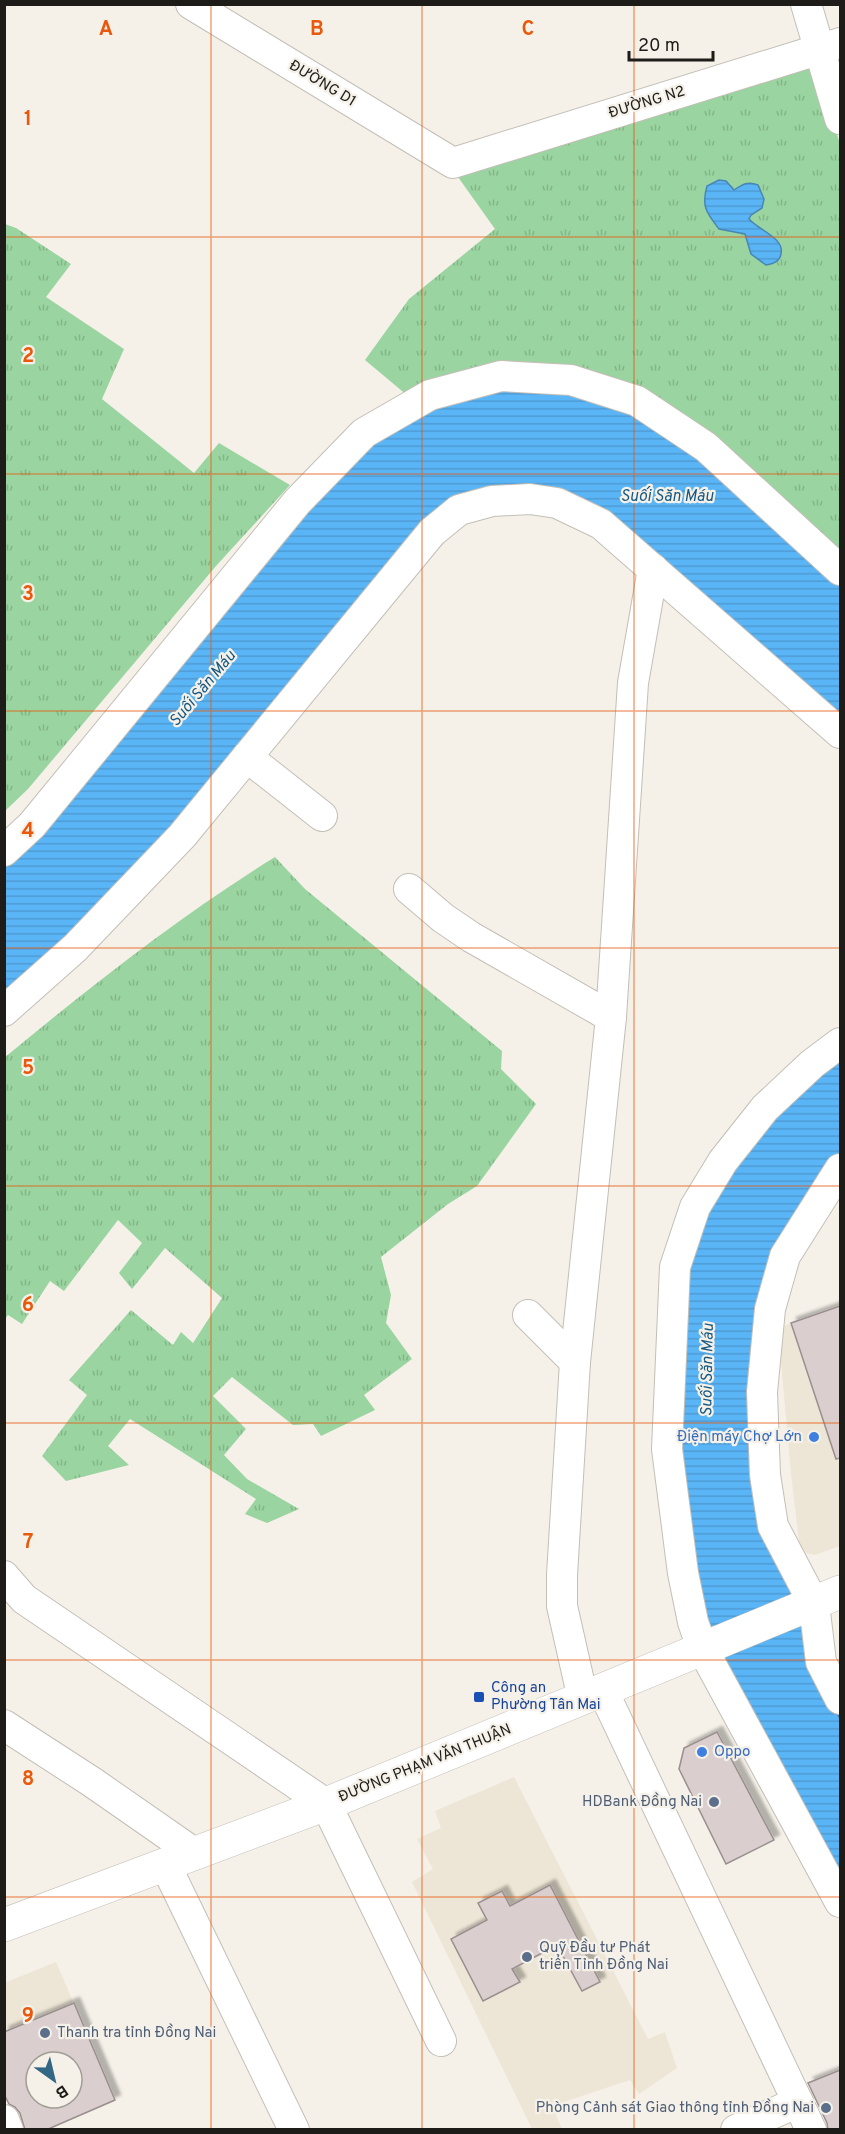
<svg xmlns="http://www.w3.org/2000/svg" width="845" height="2134" font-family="Overpass,sans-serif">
<defs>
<pattern id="grass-tufts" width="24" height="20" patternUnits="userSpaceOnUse" patternTransform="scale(1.5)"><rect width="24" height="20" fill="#9ad4a0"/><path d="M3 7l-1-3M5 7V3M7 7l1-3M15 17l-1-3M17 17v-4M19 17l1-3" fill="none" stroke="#84b589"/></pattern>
<pattern id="water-rules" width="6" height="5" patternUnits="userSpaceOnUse" patternTransform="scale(1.5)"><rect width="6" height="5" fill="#5ab5f6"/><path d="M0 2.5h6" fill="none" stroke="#4e9bd2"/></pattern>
<filter id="shadow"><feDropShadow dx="5.5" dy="-5.5" stdDeviation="1.5" flood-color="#0004"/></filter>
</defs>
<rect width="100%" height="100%" fill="#f5f1e9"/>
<g fill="#ede6d6" fill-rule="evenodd">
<polygon points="840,1306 840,1546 815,1555 801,1552 799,1541 791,1474 778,1328"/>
<polygon points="514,1777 648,2039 665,2032 677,2068 639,2094 630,2080 552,2106 562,2129 532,2129 412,1882 433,1869 417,1839 441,1828 435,1811"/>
<path d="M56,1962l59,138 -69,29h-26l-15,-35 -1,-111zM36,2062h36v36h-36z"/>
</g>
<g fill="url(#grass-tufts)">
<polygon points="814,58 840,144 840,557 408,396 365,360 409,299 495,229 453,170"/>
<polygon points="5,224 16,228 71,264 46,297 124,349 102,399 194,473 219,443 290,485 216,566 28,789 5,811"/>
<path d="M275,857l30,32 197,162 -1,18 35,35 -59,82 -29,18 -67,53 10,38 -5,28 26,36 -48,36 11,15 -54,26 -8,-12 -20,1 -61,-48 -19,19 33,33 -22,26 23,24 52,30 -32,14 -22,-9 11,-15 -126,-80 -22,27 21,19 -63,16 -24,-25 45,-61 -18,-15 62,-70 42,35 8,-13 12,11 29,-45 -57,-50 -33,41 -13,-16 23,-30 -24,-23 -54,71 -14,-10 -28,43 -14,-9 -3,4 -1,-261c87,-72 176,-142 271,-201z"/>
</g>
<g fill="url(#water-rules)" stroke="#4887b4" stroke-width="1.5">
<path d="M719,180l7,1 8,9c9,-6 14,-9 24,-5l6,14 -2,9 -11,7 -2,4c8,10 36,19 32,35 -1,8 -8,10 -15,11l-15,-11 -6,-20 -26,-5c-12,-16 -18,-22 -12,-43z"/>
<polygon points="501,386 568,389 632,409 698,454 840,583 840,721 605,515 491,491 174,831 5,999 5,865 305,508 369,442 433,404"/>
<polygon points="840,1054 840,1156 831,1164 751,1393 800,1600 812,1666 840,1719 840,1891 705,1638 677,1448 684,1269 704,1210 729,1169 817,1072"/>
</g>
<g fill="#dacfce" stroke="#998f8e" stroke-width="1.5" fill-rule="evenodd" filter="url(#shadow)">
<polygon points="840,1306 840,1458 836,1459 791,1323"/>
<polygon points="717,1732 774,1840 726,1864 679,1769 684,1748"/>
<polygon points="550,1885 600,1982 582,1991 557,1945 512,1969 520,1982 483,2001 451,1939 487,1920 478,1903 502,1891 510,1906"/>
<path d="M74,2003l41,97 -69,30h-21l-5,-17 -5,-6 -6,-3 -5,-10v-62zM36,2062h36v36h-36z"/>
<polygon points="840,2070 840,2130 828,2130 827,2123 808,2083"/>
</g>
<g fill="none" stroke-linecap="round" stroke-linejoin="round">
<defs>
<g id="minor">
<polyline points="191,4 453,163 840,43"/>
<polyline points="806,4 840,119"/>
<polyline points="247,757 322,816"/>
<polyline points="4,851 32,825 297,502 364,433 430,395 501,376 571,380 637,401 706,447 840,570"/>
<polyline points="409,889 443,918 471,937 611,1017"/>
<polyline points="4,1011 75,948 182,836 432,532 459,510 492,501 530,499 557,503 601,524 840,733"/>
<polyline points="840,1043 812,1064 765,1108 723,1161 695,1207 675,1267 667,1449 683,1573 693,1622 702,1648 840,1902"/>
<polyline points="840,1169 785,1256 770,1309 762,1392 765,1475 773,1526 814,1604 821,1662 840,1699"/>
<polyline points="528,1315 575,1362"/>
<polyline points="4,1576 24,1599 326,1804 441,2041"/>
<polyline points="603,1691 811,2130"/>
<polyline points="583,1699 562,1606 562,1575 575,1362 611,1017 633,683 653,569"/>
<polyline points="4,1725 92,1782 194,1853"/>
<polyline points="165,1864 294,2130"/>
<polyline points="4,2120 8,2130"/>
<polyline points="736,2130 798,2102"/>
</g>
<polyline id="primary" points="4,1925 326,1804 840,1592"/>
</defs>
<use href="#minor" stroke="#c3bfb7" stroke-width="32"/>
<use href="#primary" stroke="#c3bfb7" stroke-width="34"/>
<use href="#minor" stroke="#fff" stroke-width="30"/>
<use href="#primary" stroke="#fff" stroke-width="33"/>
</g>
<path fill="none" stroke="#e8590c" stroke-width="1.5" stroke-opacity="0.55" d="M211,4v2126M422,4v2126M634,4v2126M4,237h836M4,474h836M4,711h836M4,948h836M4,1186h836M4,1423h836M4,1660h836M4,1897h836"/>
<g fill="#3f7fe0" stroke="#f5f1e9" stroke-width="2">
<circle cx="814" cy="1437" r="6"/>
<circle cx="702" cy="1752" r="6"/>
</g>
<rect fill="#1a4fb4" stroke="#f5f1e9" stroke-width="2" x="473" y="1691" width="12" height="12" rx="3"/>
<g fill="#5c6f8a" stroke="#f5f1e9" stroke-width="2">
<circle cx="714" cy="1802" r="6"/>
<circle cx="527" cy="1957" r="6"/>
<circle cx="45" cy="2033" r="6"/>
<circle cx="826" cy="2108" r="6"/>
</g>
<g text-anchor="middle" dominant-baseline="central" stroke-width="4.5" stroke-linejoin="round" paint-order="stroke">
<g font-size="15" fill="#1e1c19" stroke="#f5f1e9">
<text transform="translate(322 84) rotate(31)">ĐƯỜNG D1</text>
<text transform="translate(647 103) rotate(-17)">ĐƯỜNG N2</text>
<text transform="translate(425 1764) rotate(-22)">ĐƯỜNG PHẠM VĂN THUẬN</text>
</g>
<g font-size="15" fill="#366cbe" stroke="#f5f1e9" text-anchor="end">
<text x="802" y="1437">Điện máy Chợ Lớn</text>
<text x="714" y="1752" text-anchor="start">Oppo</text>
</g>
<g font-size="15" fill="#164399" stroke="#f5f1e9" text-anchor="start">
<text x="491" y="1688">Công an<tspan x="491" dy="17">Phường Tân Mai</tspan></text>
</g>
<g font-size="15" fill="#4e5e75" stroke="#f5f1e9" text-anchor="end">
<text x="702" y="1802">HDBank Đồng Nai</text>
<text x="539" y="1948" text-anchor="start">Quỹ Đầu tư Phát<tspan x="539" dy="17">triển Tỉnh Đồng Nai</tspan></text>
<text x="57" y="2033" text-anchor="start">Thanh tra tỉnh Đồng Nai</text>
<text x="814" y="2108">Phòng Cảnh sát Giao thông tỉnh Đồng Nai</text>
</g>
<g font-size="16" font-style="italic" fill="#155883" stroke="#f5f1e9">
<text x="667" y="497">Suối Săn Máu</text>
<text transform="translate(203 689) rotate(-50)">Suối Săn Máu</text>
<text transform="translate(708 1370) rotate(-89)">Suối Săn Máu</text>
</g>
</g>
<g font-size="20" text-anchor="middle" font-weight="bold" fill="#e8590c" stroke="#f5f1e9" stroke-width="4.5" stroke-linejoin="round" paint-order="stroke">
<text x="106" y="35">A</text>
<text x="317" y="35">B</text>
<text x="528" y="35">C</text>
<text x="28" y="125">1</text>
<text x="28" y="362">2</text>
<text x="28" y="600">3</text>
<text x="28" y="837">4</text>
<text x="28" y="1074">5</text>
<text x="28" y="1311">6</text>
<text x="28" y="1548">7</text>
<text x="28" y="1785">8</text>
<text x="28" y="2022">9</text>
</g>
<rect width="845" height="2134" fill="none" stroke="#1e1c19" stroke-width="12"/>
<g transform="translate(54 2080) rotate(146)"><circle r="28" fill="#f5f1e9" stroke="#9f9c96" stroke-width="1.5"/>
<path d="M0-4.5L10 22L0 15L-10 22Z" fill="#326883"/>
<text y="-9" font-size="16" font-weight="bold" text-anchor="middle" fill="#1e1c19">B</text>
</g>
<path d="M629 51v9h84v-9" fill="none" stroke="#1e1c19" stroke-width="3"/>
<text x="638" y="51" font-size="18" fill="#1e1c19" stroke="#f5f1e9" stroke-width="4.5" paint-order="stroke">20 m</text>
</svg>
